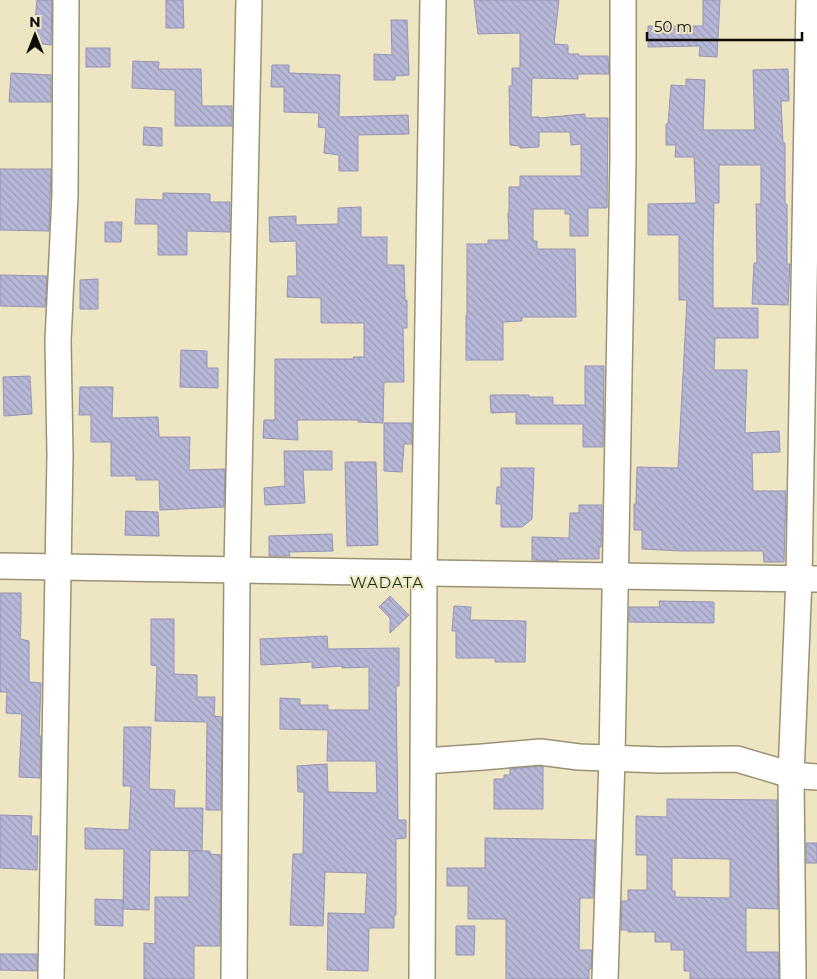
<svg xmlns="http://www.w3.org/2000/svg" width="817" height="979" font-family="Montserrat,sans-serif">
<defs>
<pattern id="building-back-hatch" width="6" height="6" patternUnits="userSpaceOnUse" patternTransform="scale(1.25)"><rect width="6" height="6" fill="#b7b7d7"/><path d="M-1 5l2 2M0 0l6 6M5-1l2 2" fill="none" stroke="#9c9cb7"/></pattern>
</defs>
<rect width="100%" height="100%" fill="#eee5c3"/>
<g fill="url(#building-back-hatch)" stroke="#9594b3" fill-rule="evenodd">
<polygon points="37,0 52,0 51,45 33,43"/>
<polygon points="166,0 183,0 184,28 166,28"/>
<polygon points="474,0 559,0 554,44 568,45 568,54 579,54 579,56 608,56 609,74 578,74 578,79 532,78 531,117 539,117 539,118 585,114 585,118 608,118 607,208 588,208 588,236 570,236 570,214 565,214 565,209 533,209 533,241 537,241 537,249 575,249 576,317 522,317 522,321 503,322 503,360 466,360 466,315 467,315 467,244 488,244 488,240 509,240 508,213 509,213 509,187 520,187 520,176 581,176 581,144 571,145 570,132 539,132 539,147 520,148 520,146 510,145 509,86 512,86 512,68 520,68 520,33 478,34"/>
<polygon points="703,0 720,0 717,57 699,56 700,46 648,47 648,26 703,26"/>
<polygon points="391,20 407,20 409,75 395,76 395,80 374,80 374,54 392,55"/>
<rect x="86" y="48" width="24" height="19"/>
<polygon points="133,61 159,62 158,69 201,69 202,106 232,106 232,126 175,126 175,90 132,88"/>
<polygon points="272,65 289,65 289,73 340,75 339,117 408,115 409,134 358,135 358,171 339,171 339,155 324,153 326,128 318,127 319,113 284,112 284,87 271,87"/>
<polygon points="788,69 789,101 781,101 783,143 785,143 785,204 787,204 787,264 790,264 788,305 752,304 754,263 757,263 756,204 761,204 761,165 719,165 719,203 714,203 713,243 713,308 758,308 758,338 715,338 714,370 747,370 745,433 779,431 780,452 752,453 753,491 786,491 784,562 764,562 763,551 681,551 642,549 642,530 634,530 634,504 636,504 637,467 678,468 687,300 679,300 679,235 648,235 648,204 696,203 694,157 675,157 676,145 666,145 666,124 668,124 671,85 686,86 686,79 705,80 703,130 755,130 753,70"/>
<polygon points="11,73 51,75 51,102 9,102"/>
<polygon points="144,127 162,128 162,146 143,145"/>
<polygon points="0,169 51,169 49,231 0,230"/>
<polygon points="163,193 210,194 210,202 230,202 230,232 187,231 187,255 158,255 158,224 135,224 136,199 163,200"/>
<polygon points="361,207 361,237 387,237 387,265 404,265 405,300 407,300 407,328 403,328 404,382 384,382 383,423 358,422 358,420 297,420 298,440 263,438 264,420 275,420 275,359 354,359 353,357 364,357 364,323 321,323 321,298 287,297 288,276 297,276 296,241 270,242 269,217 296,216 296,225 338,224 338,208"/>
<polygon points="105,222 122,222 121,242 105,242"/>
<polygon points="0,275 47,276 45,307 0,306"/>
<polygon points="98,279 98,309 80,309 80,280"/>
<polygon points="181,350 207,351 207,368 218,368 218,388 180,387"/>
<polygon points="585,366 604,366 603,447 583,447 583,424 516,424 516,412 491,413 490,395 529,395 529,397 553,397 553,405 585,405"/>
<polygon points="30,376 32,414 4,416 3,377"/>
<polygon points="80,387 113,387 112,418 158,417 159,437 190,437 189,470 225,469 224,507 160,510 159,480 136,480 136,476 111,476 111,442 91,442 91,415 79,415"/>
<polygon points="384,423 412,423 412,444 404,444 402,472 384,471"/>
<polygon points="284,451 332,451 332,470 303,470 305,503 265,505 264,488 285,486"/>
<polygon points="345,462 376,462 378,545 347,546"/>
<polygon points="501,468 534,468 532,519 522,527 501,527 501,504 496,504 497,487 501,487"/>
<polygon points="579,505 602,505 601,547 599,547 599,559 558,559 558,561 532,560 532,537 569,538 570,513 579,513"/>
<polygon points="126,511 158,512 159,536 125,535"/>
<polygon points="332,534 333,551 289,552 290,556 269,556 269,536"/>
<polygon points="0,593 21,593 21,620 20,639 29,641 29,682 41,683 39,736 41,736 40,778 19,777 22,714 6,713 7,692 0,692"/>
<polygon points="390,596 409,615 390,633 390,618 379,607"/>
<polygon points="659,601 714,602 714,623 629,622 629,607 660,607"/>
<polygon points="454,606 471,607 470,620 526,621 525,662 495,662 495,658 456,658 456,631 452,631"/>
<polygon points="151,619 174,619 174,674 197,675 197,697 215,697 214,716 222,717 221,810 206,810 207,722 155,721 157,666 151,665"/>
<polygon points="327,636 328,649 399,648 399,686 396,686 398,820 406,820 406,838 396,839 396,915 394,915 394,928 369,928 368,971 327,970 328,913 365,914 367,873 325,872 323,926 290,925 293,854 303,854 304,792 298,792 297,766 327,764 328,792 377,793 376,761 327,761 328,730 280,729 280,698 300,699 300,705 328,705 328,710 369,710 369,667 342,668 342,666 312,668 312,662 261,665 260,639"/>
<polygon points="124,727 151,727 149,789 175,790 174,808 203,808 202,851 150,850 149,910 123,909 124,849 85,849 85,828 129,830 131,786 123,786"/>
<polygon points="540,766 543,767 543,809 494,809 494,779 504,779 504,775 510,775 510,769"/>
<path d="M667,799l110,1 1,109 -32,-1v44h32l1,27h-89v-8h-6v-21h-13v-8h-16v-10h-27v-2h-7l1,-29h6v-11h19v-35h-11v-39l31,1zM672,858l58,1v39l-55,-1v-6h-3z"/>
<polygon points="0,815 32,816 31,836 38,836 37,870 0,868"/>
<polygon points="485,838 595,840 593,898 580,898 579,950 592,950 591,969 589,969 589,979 506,979 506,919 468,919 468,886 447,886 447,868 485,868"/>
<rect x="806" y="843" width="11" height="20"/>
<polygon points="189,851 210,851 210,854 221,855 220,946 194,946 194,979 144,979 144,943 155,944 155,897 189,897"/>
<polygon points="95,899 123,900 123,926 95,925"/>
<polygon points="456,926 475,926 474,955 456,955"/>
<polygon points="0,954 37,954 37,971 0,970"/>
</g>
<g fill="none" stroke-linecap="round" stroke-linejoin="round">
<defs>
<g id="minor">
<polyline points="0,566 615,576 817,579"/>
<polyline points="424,761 483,757 540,752 579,757 660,760 737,759 791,775 817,777"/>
<polyline points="51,979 60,455 58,341 65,195 66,0"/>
<polyline points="234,979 237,570 249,0"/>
<polyline points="422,979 424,573 433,0"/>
<polyline points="605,979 612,758 623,159 623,0"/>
<polyline points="793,979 791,775 799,578 809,0"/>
</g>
</defs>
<use href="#minor" stroke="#9b9273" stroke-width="28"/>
<use href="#minor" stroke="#fff" stroke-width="25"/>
</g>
<g text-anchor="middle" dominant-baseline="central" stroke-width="4" stroke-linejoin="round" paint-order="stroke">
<g font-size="15" letter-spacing="1" fill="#143407" stroke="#eee5c3">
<text x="387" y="582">WADATA</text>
</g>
</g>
<g transform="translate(35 35)" stroke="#eee5c3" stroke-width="4" paint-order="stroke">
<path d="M0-4L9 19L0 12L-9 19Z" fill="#0e0b02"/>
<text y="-8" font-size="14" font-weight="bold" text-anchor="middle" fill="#0e0b02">N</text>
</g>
<path d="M647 32v8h155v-8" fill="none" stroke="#0e0b02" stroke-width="2.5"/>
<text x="654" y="32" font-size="15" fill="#0e0b02" stroke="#eee5c3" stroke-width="4" paint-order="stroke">50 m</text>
</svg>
